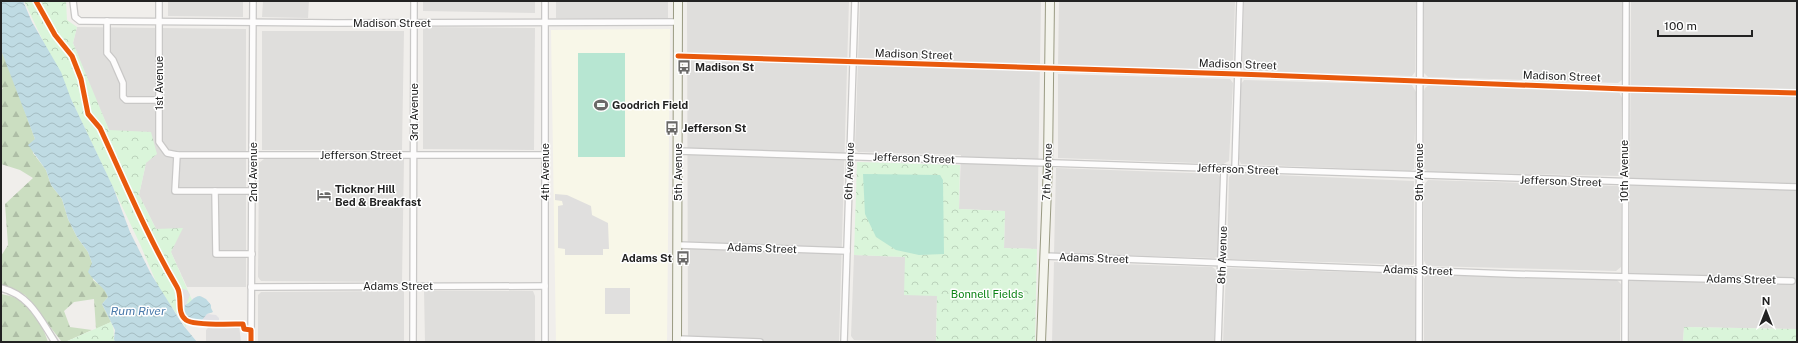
<svg xmlns="http://www.w3.org/2000/svg" width="1798" height="343" font-family="'Public Sans',sans-serif">
<defs>
<pattern id="forest-firs" width="22" height="20" patternUnits="userSpaceOnUse"><rect width="22" height="20" fill="#cbdec1"/><path d="M5 1l3.5 6h-7zM16 11l3.5 6h-7z" fill="#aebea6"/></pattern>
<pattern id="park-crowns" width="20" height="18" patternUnits="userSpaceOnUse"><rect width="20" height="18" fill="#daf5da"/><path d="M2 6a3 3 0 1 1 6 0M12 15a3 3 0 1 1 6 0" fill="none" stroke="#bbd2bb"/></pattern>
<pattern id="water-waves" width="16" height="10" patternUnits="userSpaceOnUse"><rect width="16" height="10" fill="#bfdbe3"/><path d="M0 5q4-4 8 0t8 0" fill="none" stroke="#a4bcc2"/></pattern>
</defs>
<rect width="100%" height="100%" fill="#f0eeeb"/>
<g fill="#dfdedc">
<polygon points="168,1 243,1 243,17 168,16"/>
<polygon points="263,1 309,1 308,18 262,17"/>
<polygon points="423,1 535,1 535,13 423,11"/>
<polygon points="556,1 668,1 668,19 556,18"/>
<polygon points="687,1 849,1 839,342 688,342"/>
<polygon points="860,1 1041,1 1037,249 1004,248 1005,211 959,209 961,155 858,152 855,148"/>
<polygon points="1059,1 1235,1 1233,67 1230,71 1058,65"/>
<polygon points="1244,1 1416,1 1415,72 1412,76 1245,71 1242,68"/>
<polygon points="1424,1 1622,1 1622,80 1618,83 1428,77 1424,73"/>
<polygon points="1631,1 1797,1 1797,329 1684,327 1683,342 1629,342"/>
<polygon points="77,27 246,29 246,287 187,287 171,252 156,229 139,195 146,163 109,130 92,91 73,43"/>
<polygon points="423,27 535,28 534,150 423,149"/>
<polygon points="262,31 404,31 402,150 262,150"/>
<polygon points="1058,74 1230,79 1233,83 1229,161 1223,164 1058,158"/>
<polygon points="1244,80 1412,85 1416,92 1414,169 1410,171 1241,164 1239,159 1241,84"/>
<polygon points="1429,85 1619,92 1622,98 1620,176 1428,172 1424,168 1424,91 1425,88"/>
<polygon points="264,159 404,159 402,282 261,281 258,277 259,163"/>
<polygon points="1056,168 1218,174 1220,177 1217,257 1214,258 1054,253"/>
<polygon points="1233,173 1414,181 1414,263 1413,265 1230,259 1227,257 1229,177"/>
<polygon points="1428,180 1618,186 1621,190 1621,267 1616,271 1427,266 1424,261 1424,185"/>
<polygon points="854,255 905,257 937,296 936,342 854,340 851,336"/>
<polygon points="1054,262 1212,267 1215,269 1217,272 1214,342 1052,342"/>
<polygon points="1228,268 1411,274 1415,279 1415,342 1223,342 1226,271"/>
<polygon points="1428,274 1617,280 1621,284 1620,342 1424,342 1424,278"/>
<polygon points="404,291 404,342 258,342 258,295 261,292"/>
<polygon points="424,291 533,291 535,296 535,342 425,342"/>
</g>
<polygon fill="#f8f7e8" points="670,29 667,342 556,342 551,30"/>
<g fill="url(#forest-firs)">
<polygon points="1,51 6,60 35,139 33,153 46,170 51,185 62,199 68,219 77,237 88,252 92,263 93,280 105,289 108,297 102,304 111,322 96,329 94,299 74,302 64,311 70,327 92,330 65,342 62,342 25,295 1,285 1,256 8,245 5,204 33,178 20,170 1,164 1,91 3,88 1,88"/>
<path d="M1,294c9,2 21,4 27,11 9,9 16,25 20,37h-47z"/>
</g>
<g fill="url(#park-crowns)">
<path d="M24,1h42l1,19 10,7 -4,16 36,87 42,2 6,22 -11,9 -7,32 17,34 27,-1 -12,24 21,48c-6,6 -3,18 -6,27l-27,-38 -19,-45z"/>
<polygon points="857,162 960,165 959,209 1005,211 1004,248 1037,249 1035,342 936,342 937,296 904,295 905,257 854,255"/>
<path d="M111,322c5,10 1,13 4,20h-50z"/>
<polygon points="1684,327 1797,329 1797,342 1683,342"/>
</g>
<g fill="#b7e6d2">
<rect x="578" y="53" width="47" height="104"/>
<polygon points="863,174 940,175 943,180 944,254 919,255 896,250 876,237 865,214"/>
</g>
<g fill="#e0dfde">
<polygon points="555,194 567,195 591,206 592,215 608,223 609,249 603,249 603,255 565,255 565,249 558,248 558,206 563,205 562,201 555,200"/>
<rect x="605" y="288" width="25" height="26"/>
<polygon points="211,325 239,325 241,342 206,342 206,330"/>
</g>
<polygon fill="#e2e1e5" points="183,289 187,290 190,295 184,310 203,317 207,314 216,315 219,318 219,325 211,325 209,328 203,325 193,325 183,321 177,310 178,299 176,293"/>
<g fill="url(#water-waves)">
<path d="M1,1h22l9,21 29,50 10,27 42,88 17,45 21,42 32,51 14,17h-82l-1,-3 1,-9 -13,-26 6,-7c-4,-11 -14,-15 -20,-25l4,-9 -4,-11 -11,-15 -9,-18 -6,-20 -11,-14 -5,-15 -18,-25 7,-6 -34,-89z"/>
<path d="M200,296l6,3 5,6v3l2,4 -6,2 -5,6c-12,3 -20,-3 -17,-15 6,-2 8,-9 15,-9z"/>
</g>
<g fill="none" stroke-linecap="round" stroke-linejoin="round">
<defs>
<g id="street">
<polyline points="73,1 75,17 80,21 85,21 336,23 678,22"/>
<polyline points="159,1 159,142 167,153 177,155 545,155"/>
<polyline points="107,21 107,53 113,60 123,83 123,97 126,100 159,100"/>
<polyline points="678,56 1237,74 1625,89 1797,93"/>
<path d="M678,151c373,10 746,26 1119,36"/>
<polyline points="177,155 175,191 253,191"/>
<polyline points="1235,168 1240,1"/>
<polyline points="215,191 216,254 252,254"/>
<polyline points="678,245 847,251"/>
<polyline points="1044,256 1510,274 1792,281"/>
<polyline points="251,287 545,286"/>
<path d="M1,288c29,7 39,31 54,54"/>
<polyline points="677,339 760,342"/>
<polyline points="251,342 253,1"/>
<polyline points="413,342 414,1"/>
<polyline points="545,342 545,1"/>
<polyline points="844,342 855,1"/>
<polyline points="1218,342 1224,168"/>
<polyline points="1419,342 1420,1"/>
<polyline points="1625,342 1626,1"/>
</g>
<g id="secondary">
<polyline points="677,342 678,1"/>
<polyline points="1041,342 1048,163 1050,1"/>
</g>
</defs>
<use href="#street" stroke="#c9c8c7" stroke-width="8"/>
<use href="#secondary" stroke="#999a82" stroke-width="10"/>
<use href="#street" stroke="#fdfcfc" stroke-width="5.5"/>
<use href="#secondary" stroke="#f4f4ed" stroke-width="8"/>
<defs>
<g id="cycleway">
<path d="M36,1l19,34 17,21 9,23 7,35 12,14c25,54 47,108 77,159 6,10 -1,26 9,33 8,6 46,4 57,4l1,5 7,1v12"/>
<polyline points="678,56 1237,74 1625,89 1797,93"/>
</g>
</defs>
<use href="#cycleway" stroke="#fff" stroke-width="8"/>
<use href="#cycleway" stroke="#e8590c" stroke-width="5"/>
</g>
<defs>
<symbol id="bus-bare" viewBox="-9 -9 18 18"><path d="M-5-6H5V4H4V6H2V4H-2V6H-4V4H-5ZM-3.5-4V0h7V-4ZM-3.5 1.2v1.5H-2V1.2ZM2 1.2v1.5H3.5V1.2Z" fill="#6a6968" stroke="#fff" stroke-width="2.5" paint-order="stroke"/></symbol>
<symbol id="stadium-bare" viewBox="-9 -9 18 18"><path d="M0-5a6.5 5 0 1 0 0 10a6.5 5 0 1 0 0-10ZM-3.5-1.8h7v3.6h-7Z" fill="#6a6968" stroke="#fff" stroke-width="2.5" paint-order="stroke"/></symbol>
<symbol id="hotel-bare" viewBox="-9 -9 18 18"><path d="M-6-4.5h1.5V1H6V5H4.5V3h-9V5H-6ZM-4 0a1.8 1.8 0 1 1 3.6 0ZM.5 0V-2.5h3Q6-2.5 6 0Z" fill="#6a6968" stroke="#fff" stroke-width="2.5" paint-order="stroke"/></symbol>
</defs>
<g fill-rule="evenodd">
<use href="#bus-bare" x="674" y="57" width="20" height="20"/>
<use href="#stadium-bare" x="591" y="95" width="20" height="20"/>
<use href="#bus-bare" x="662" y="118" width="20" height="20"/>
<use href="#hotel-bare" x="314" y="185" width="20" height="20"/>
<use href="#bus-bare" x="673" y="248" width="20" height="20"/>
</g>
<g text-anchor="middle" dominant-baseline="central" stroke-width="3" stroke-linejoin="round" paint-order="stroke">
<g font-size="11" fill="#222" stroke="#fff">
<text x="392" y="23">Madison Street</text>
<text transform="translate(914 54) rotate(2)">Madison Street</text>
<text transform="translate(1238 64) rotate(2)">Madison Street</text>
<text transform="translate(1562 76) rotate(2)">Madison Street</text>
<text transform="translate(159 83) rotate(-90)">1st Avenue</text>
<text transform="translate(414 112) rotate(-90)">3rd Avenue</text>
<text x="361" y="155">Jefferson Street</text>
<text transform="translate(914 158) rotate(2)">Jefferson Street</text>
<text transform="translate(1238 169) rotate(2)">Jefferson Street</text>
<text transform="translate(849 171) rotate(-88)">6th Avenue</text>
<text transform="translate(1624 171) rotate(-90)">10th Avenue</text>
<text transform="translate(253 172) rotate(-90)">2nd Avenue</text>
<text transform="translate(545 172) rotate(-90)">4th Avenue</text>
<text transform="translate(678 172) rotate(-90)">5th Avenue</text>
<text transform="translate(1047 172) rotate(-88)">7th Avenue</text>
<text transform="translate(1419 172) rotate(-90)">9th Avenue</text>
<text transform="translate(1561 181) rotate(2)">Jefferson Street</text>
<text transform="translate(762 248) rotate(2)">Adams Street</text>
<text transform="translate(1222 255) rotate(-88)">8th Avenue</text>
<text transform="translate(1094 258) rotate(2)">Adams Street</text>
<text transform="translate(1418 270) rotate(2)">Adams Street</text>
<text transform="translate(1741 279) rotate(1)">Adams Street</text>
<text x="398" y="286">Adams Street</text>
</g>
<g font-size="11" font-weight="bold" fill="#222" stroke="#fff" text-anchor="start">
<text x="695" y="67">Madison St</text>
<text x="612" y="105">Goodrich Field</text>
<text x="683" y="128">Jefferson St</text>
<text x="335" y="189">Ticknor Hill<tspan x="335" dy="13">Bed &amp; Breakfast</tspan></text>
<text x="672" y="258" text-anchor="end">Adams St</text>
</g>
<g font-size="11" fill="#0c8416" stroke="#fff">
<text x="987" y="294">Bonnell Fields</text>
</g>
<g font-size="12" font-style="italic" fill="#4a7aab" stroke="#fff">
<text x="138" y="311">Rum River</text>
</g>
</g>
<rect width="1798" height="343" fill="none" stroke="#222222" stroke-width="4"/>
<g transform="translate(1766 311)" stroke="#ffffff" stroke-width="3" paint-order="stroke">
<path d="M0-3L7 15L0 10L-7 15Z" fill="#222222"/>
<text y="-6" font-size="11" font-weight="bold" text-anchor="middle" fill="#222222">N</text>
</g>
<path d="M1658 30v6h94v-6" fill="none" stroke="#222222" stroke-width="2"/>
<text x="1664" y="30" font-size="12" fill="#222222" stroke="#ffffff" stroke-width="3" paint-order="stroke">100 m</text>
</svg>
